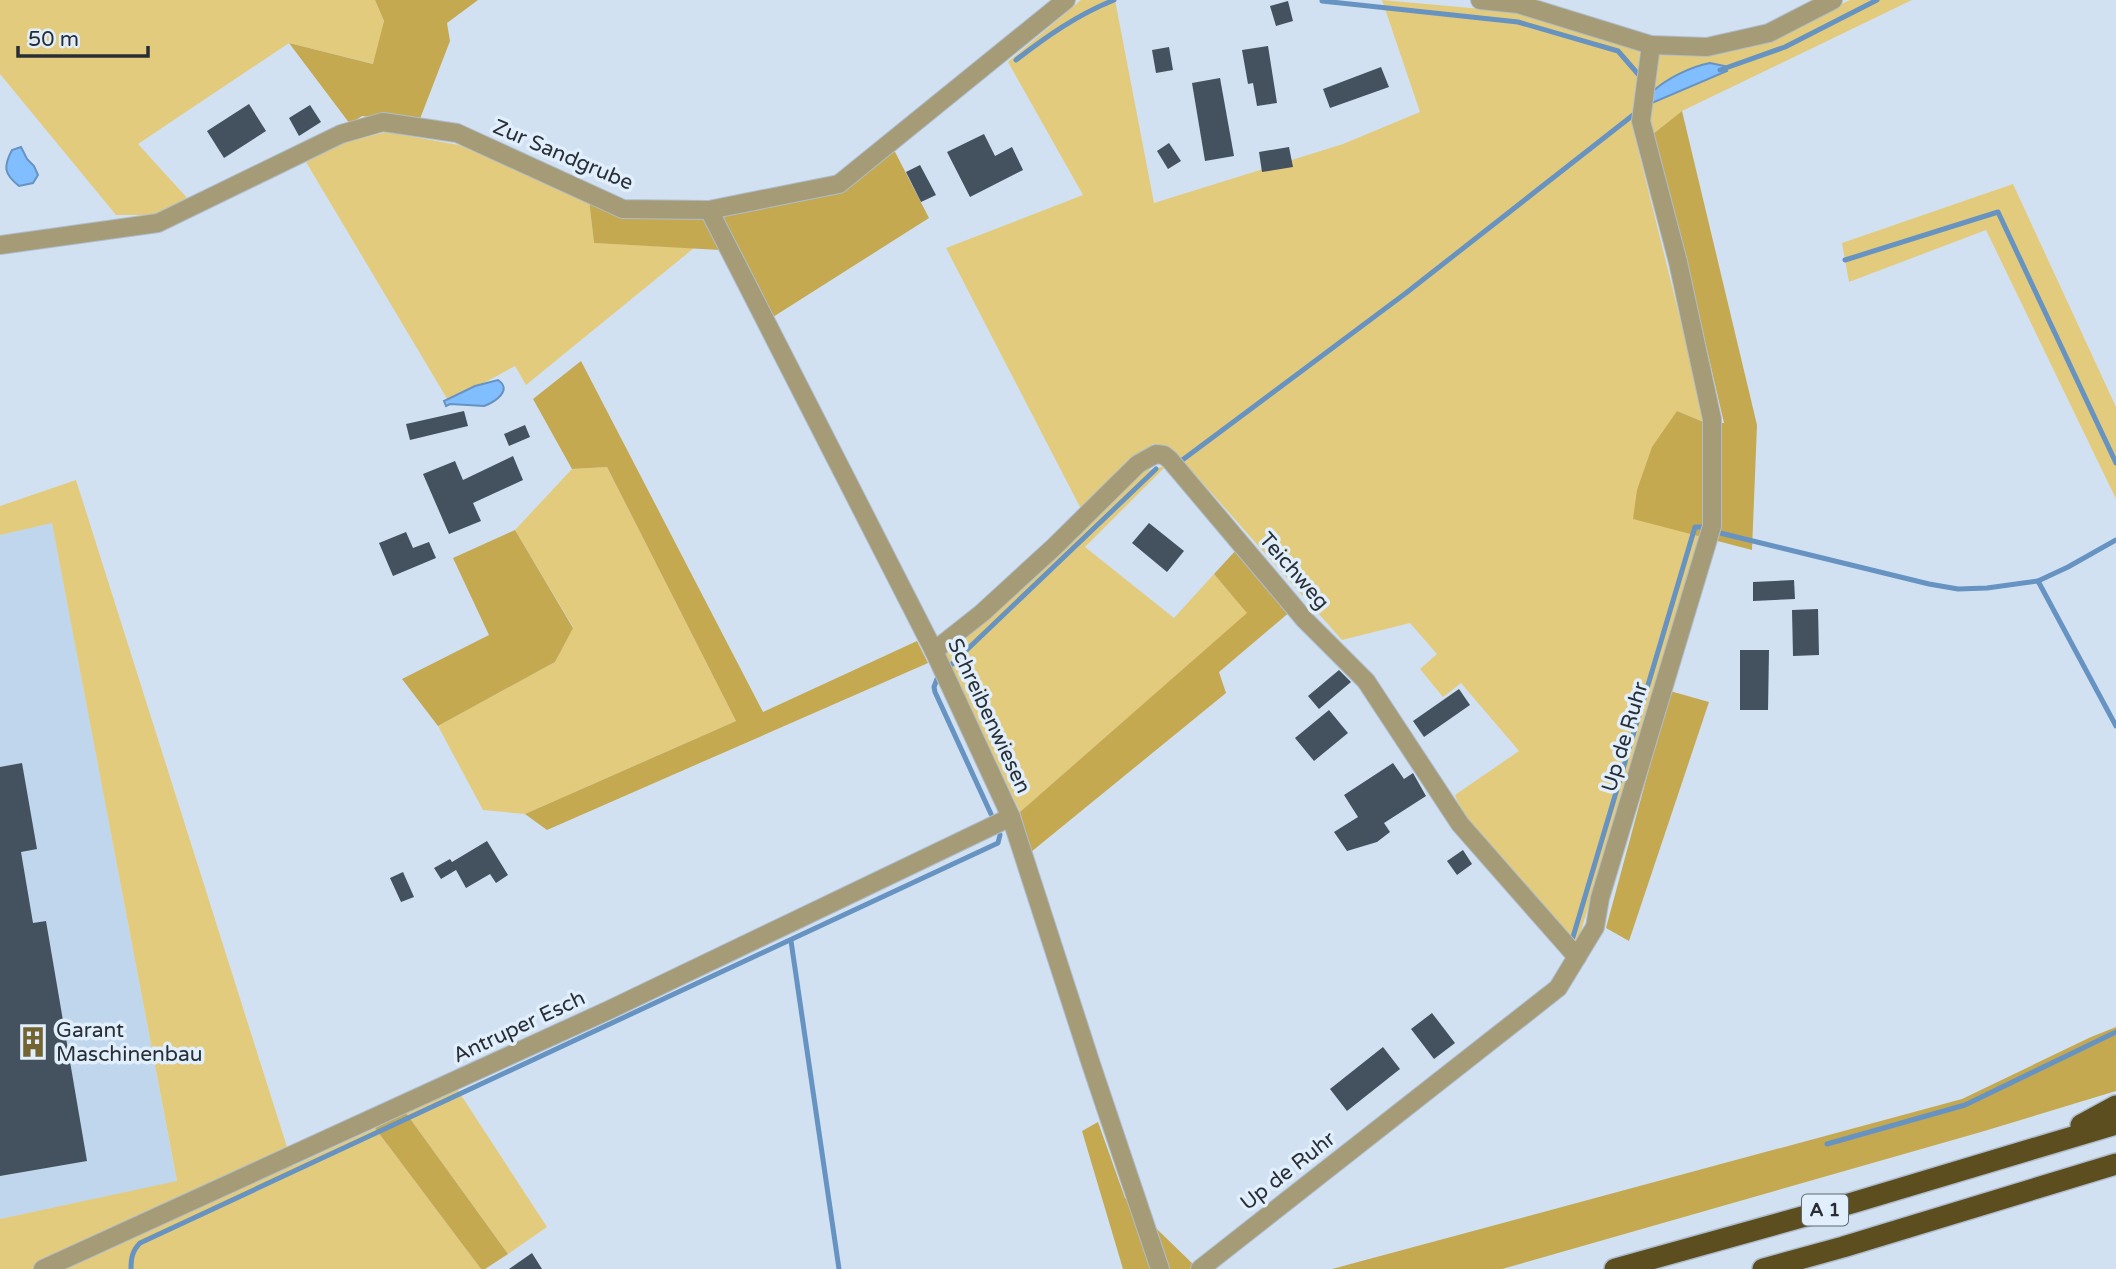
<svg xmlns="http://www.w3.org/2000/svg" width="2116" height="1269" font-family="'Varela Round',sans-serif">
<rect width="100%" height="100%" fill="#d1e1f2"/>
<polygon fill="#c0d6ec" points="52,522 177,1182 0,1219 0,535"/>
<g fill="#e3cb7d">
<polygon points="0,0 375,0 384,21 374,64 289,43 138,144 189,200 155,215 116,215 0,74"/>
<polygon points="1081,0 1115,0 1154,203 1343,144 1420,112 1382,0 1515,12 1640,50 1633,129 1706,423 1677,411 1701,536 1577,944 1466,823 1455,795 1519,751 1461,683 1443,697 1420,669 1437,654 1410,623 1342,640 1176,453 1153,444 1081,509 946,248 1083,195 1008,62"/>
<polygon points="1850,0 1912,0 1682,111 1653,134 1649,110 1656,55 1711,56 1774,38"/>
<polygon points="386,132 459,145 589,200 594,243 694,248 526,385 515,366 449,402 306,162 344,143"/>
<polygon points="2013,184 2116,407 2116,499 1986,230 1849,282 1842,243"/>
<polygon points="1166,466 1085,547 1174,618 1214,574 1248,613 1020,812 945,655 1143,471"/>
<polygon points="607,467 736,721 525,814 483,810 438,726 555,662 573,627 515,530 572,469"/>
<polygon points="76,480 293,1166 375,1128 481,1269 0,1269 0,1219 177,1181 52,523 0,535 0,506"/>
<polygon points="457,1089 547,1227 508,1254 406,1113"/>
</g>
<g fill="#c4a951">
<polygon points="375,0 478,0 447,23 450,41 418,124 362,116 350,124 289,43 373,64 384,21"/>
<polygon points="1682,111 1757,425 1752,550 1633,519 1637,490 1652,447 1677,411 1706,423 1724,423 1691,281 1653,134"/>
<polygon points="893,148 929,218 773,317 720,250 594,243 589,200 627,218 839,189"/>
<polygon points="581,361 763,712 917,641 928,663 547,830 525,814 736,721 607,467 572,469 533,399"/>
<polygon points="515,530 573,628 555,662 438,726 402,679 489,635 453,558"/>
<polygon points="1237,549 1291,611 1219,672 1226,693 1031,852 1020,812 1247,613 1214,574"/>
<polygon points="1670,691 1709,702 1629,941 1606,928"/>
<polygon points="2116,1027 2116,1091 1981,1132 1502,1269 1332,1269 1962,1099 2091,1037"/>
<polygon points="406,1113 508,1254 485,1269 481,1269 375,1128"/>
<polygon points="1098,1122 1125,1198 1198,1269 1123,1269 1082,1131"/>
</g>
<g fill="#80beff" stroke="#6693c2" stroke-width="2">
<path d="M1710,63l15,3 2,5 -75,32 1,-12c15,-13 37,-24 57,-28z"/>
<path d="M21,147l6,12 7,7 4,9 -5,8 -14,3c-15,-12 -16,-19 -7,-36z"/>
<path d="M498,380c15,10 -3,22 -14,26l-34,-2 -4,2 -2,-5 31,-15z"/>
</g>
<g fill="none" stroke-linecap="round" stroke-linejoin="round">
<g stroke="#6693c2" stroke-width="5">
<polyline points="1322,1 1518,22 1618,51 1638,74"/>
<path d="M1016,60c31,-24 61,-45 98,-60"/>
<polyline points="1720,70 1785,47 1877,0"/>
<polyline points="1845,260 1998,212 2116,463"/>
<polyline points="1181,461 1406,293 1637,112"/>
<polyline points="1716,532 1929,584 1958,589 1987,588 2038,581 2068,567 2116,540"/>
<polyline points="2038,581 2116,726"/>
<polyline points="952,664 1156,469"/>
<polyline points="937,679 934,687 935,692 991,814"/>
<polyline points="1573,937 1695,527 1701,527"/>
<polyline points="791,941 839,1269"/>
<polyline points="1827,1144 1965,1105 2116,1032"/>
<path d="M131,1269c0,-10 1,-18 9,-26l858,-400 2,-8"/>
</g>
</g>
<g fill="#44515f">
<polygon points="1288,1 1293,21 1276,26 1270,6"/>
<polygon points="1268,46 1277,103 1257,106 1253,83 1248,84 1242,50"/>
<polygon points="1169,47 1173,70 1156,73 1152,50"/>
<polygon points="1381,67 1389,87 1330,108 1323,89"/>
<polygon points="1220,78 1234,156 1205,161 1192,83"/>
<polygon points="249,104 266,131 224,158 207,131"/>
<polygon points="310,105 321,122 299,136 289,118"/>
<polygon points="984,134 995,156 1012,147 1023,170 970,197 947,152"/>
<polygon points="1169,143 1181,161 1168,169 1157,151"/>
<polygon points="1289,147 1293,167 1262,172 1259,152"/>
<polygon points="920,165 936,195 921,202 906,172"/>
<polygon points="464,411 468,426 410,440 406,424"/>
<polygon points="525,425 530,437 509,446 504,434"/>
<polygon points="513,456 523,480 473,503 481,521 449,534 423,474 455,461 463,480"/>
<polygon points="1149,523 1184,551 1167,572 1132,543"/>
<polygon points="406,532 413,548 429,542 436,558 393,576 379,543"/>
<polygon points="1794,580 1795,599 1753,601 1753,582"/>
<polygon points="1818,609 1819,655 1793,656 1792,610"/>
<polygon points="1740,650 1769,650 1768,710 1740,710"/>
<polygon points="1339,670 1351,682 1319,709 1308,696"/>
<polygon points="1459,689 1470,705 1424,737 1413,721"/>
<polygon points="1329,710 1348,733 1314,761 1295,738"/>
<polygon points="22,763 37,849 21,852 33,923 46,921 87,1161 0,1176 0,767"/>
<polygon points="1393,763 1404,779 1413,773 1426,796 1384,823 1390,832 1377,842 1347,851 1334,832 1358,817 1344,795"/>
<polygon points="487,841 508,875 496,883 490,874 466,888 456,870 441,879 434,868 450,859 452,862"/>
<polygon points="1463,850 1472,864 1457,875 1447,861"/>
<polygon points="403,872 414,897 401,902 390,878"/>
<polygon points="1432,1013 1455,1043 1434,1059 1411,1029"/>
<polygon points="1383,1047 1400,1069 1347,1111 1330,1089"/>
<polygon points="532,1253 542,1269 509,1269"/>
</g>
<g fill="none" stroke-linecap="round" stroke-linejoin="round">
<defs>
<g id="minor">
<polyline points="1480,0 1518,4 1651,45 1707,47 1769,33 1833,0"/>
<polyline points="709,210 934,651 1011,817 1091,1064 1160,1269"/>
<polyline points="0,245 158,223 341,134 383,122 457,133 623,209 709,210 839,184 1066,0"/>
<polyline points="934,651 982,613 1054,547 1138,464 1156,454 1164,455 1170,460 1305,620 1366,681 1460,824 1577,957"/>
<polyline points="43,1269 609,1010 1011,817"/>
<polyline points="1200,1269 1558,988 1595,927 1600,898 1712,526 1712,419 1678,262 1641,121 1651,45"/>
</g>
<g id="highway">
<polyline points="2081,1125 2116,1106"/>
<polyline points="1615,1269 1852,1203 2116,1124"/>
<polyline points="1763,1269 1843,1247 2116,1164"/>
</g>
</defs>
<use href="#minor" stroke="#afbdcc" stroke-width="20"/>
<use href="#highway" stroke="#afbdcc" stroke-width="24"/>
<use href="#minor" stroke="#a69b77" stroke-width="18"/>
<use href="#highway" stroke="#5c4e1f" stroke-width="21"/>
</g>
<defs>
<symbol id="building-bare" viewBox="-9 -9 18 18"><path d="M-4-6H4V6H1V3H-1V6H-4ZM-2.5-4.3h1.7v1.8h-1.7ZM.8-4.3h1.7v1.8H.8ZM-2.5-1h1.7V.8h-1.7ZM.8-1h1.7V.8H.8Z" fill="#736431" stroke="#e1eefc" stroke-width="2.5" paint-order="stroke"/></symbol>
</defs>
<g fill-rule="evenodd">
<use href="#building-bare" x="11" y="1020" width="44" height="44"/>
</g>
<g text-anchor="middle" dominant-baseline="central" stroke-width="7" stroke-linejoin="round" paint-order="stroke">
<rect fill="#e1eefc" stroke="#606870" stroke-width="2" x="1802" y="1194.5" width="46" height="31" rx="5"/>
<g font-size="19" font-weight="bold" fill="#282e34">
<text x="1825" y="1210">A 1</text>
</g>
<g font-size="21" fill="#282e34" stroke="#e1eefc">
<text transform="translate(563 155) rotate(23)">Zur Sandgrube</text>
<text transform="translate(1294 571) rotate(49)">Teichweg</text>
<text transform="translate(989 716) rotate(65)">Schreibenwiesen</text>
<text transform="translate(1625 737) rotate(-73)">Up de Ruhr</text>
<text transform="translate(519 1027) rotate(-25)">Antruper Esch</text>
<text transform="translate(1288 1171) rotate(-38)">Up de Ruhr</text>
</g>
<g font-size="21" fill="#282e34" stroke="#e1eefc" text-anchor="start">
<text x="56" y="1030">Garant<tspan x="56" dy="24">Maschinenbau</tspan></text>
</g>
</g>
<path d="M18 46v10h130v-10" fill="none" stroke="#282e34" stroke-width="3.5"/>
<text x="28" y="46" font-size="21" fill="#282e34" stroke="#e1eefc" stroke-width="5" paint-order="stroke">50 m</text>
</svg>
